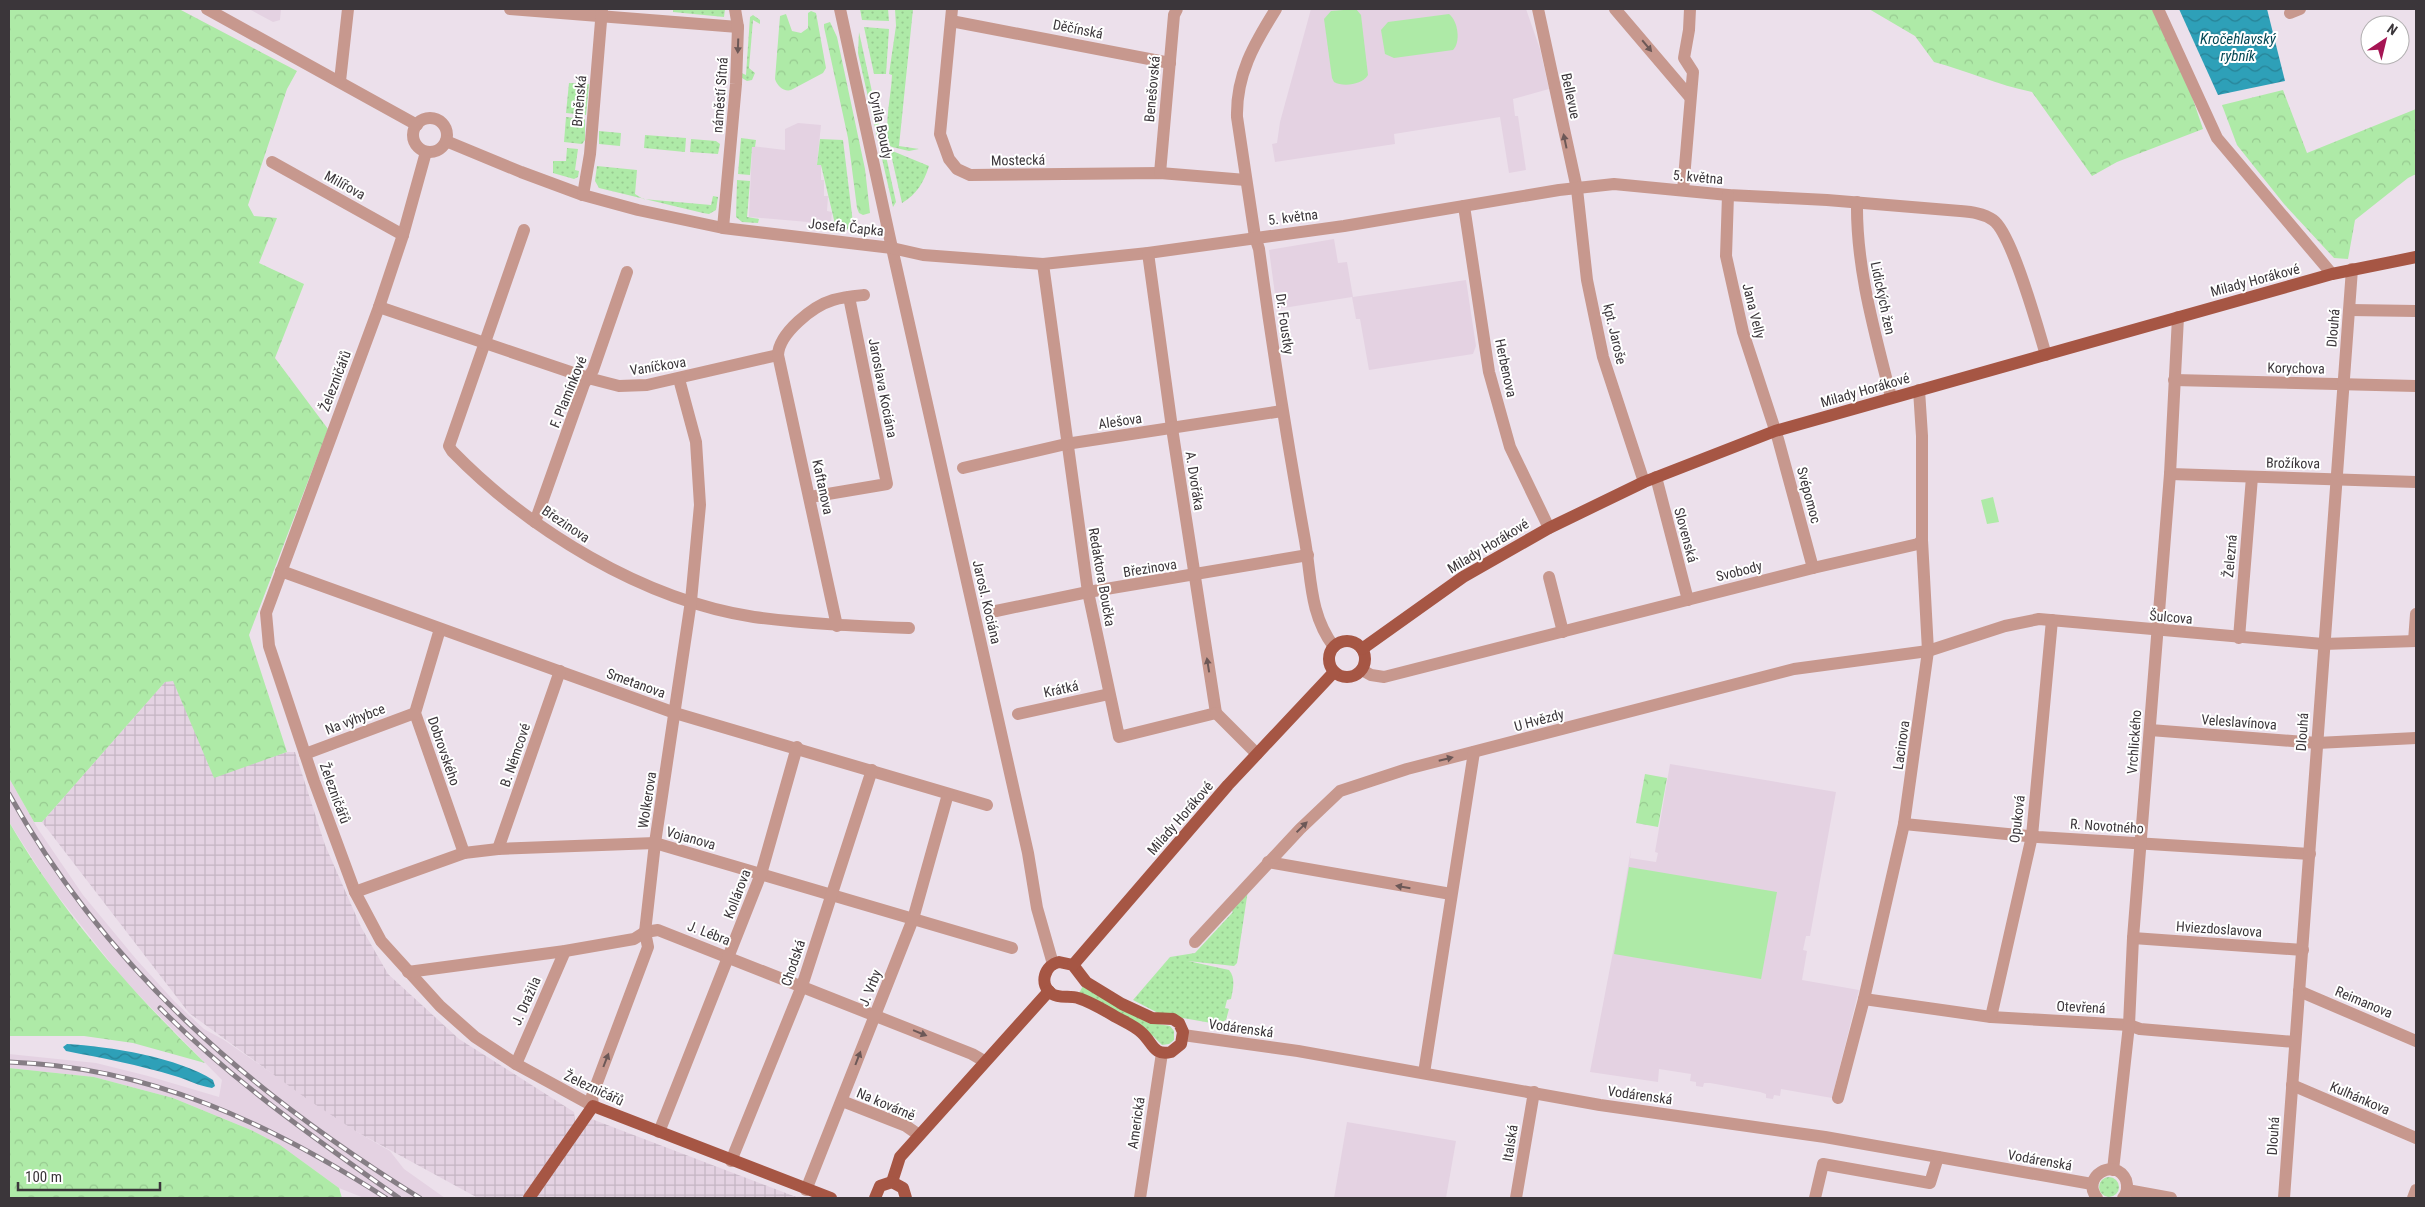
<svg xmlns="http://www.w3.org/2000/svg" width="2425" height="1207" font-family="'Roboto Condensed',sans-serif">
<defs>
<pattern id="industrial-grid" width="8" height="8" patternUnits="userSpaceOnUse" patternTransform="scale(1.25)"><rect width="8" height="8" fill="#e4d2e2"/><path d="M0 4h8M4 0v8" fill="none" stroke="#c4b5c3"/></pattern>
<pattern id="grass-dots" width="8" height="8" patternUnits="userSpaceOnUse" patternTransform="scale(1.25)"><rect width="8" height="8" fill="#aeeaa7"/><path d="M2 2h.1M6 6h.1" fill="none" stroke="#97c990" stroke-width="1.8" stroke-linecap="round"/></pattern>
<pattern id="forest-crowns" width="20" height="18" patternUnits="userSpaceOnUse" patternTransform="scale(1.25)"><rect width="20" height="18" fill="#aeeaa7"/><path d="M2 6a3 3 0 1 1 6 0M12 15a3 3 0 1 1 6 0" fill="none" stroke="#97c990"/></pattern>
<pattern id="water-waves" width="16" height="10" patternUnits="userSpaceOnUse" patternTransform="scale(1.25)"><rect width="16" height="10" fill="#2ea0b8"/><path d="M0 5q4-4 8 0t8 0" fill="none" stroke="#288397"/></pattern>
</defs>
<rect width="100%" height="100%" fill="#ece0eb"/>
<g fill="#e4d2e2">
<polygon points="249,9 281,9 280,20 273,22"/>
<polygon points="1311,9 1526,9 1540,49 1549,89 1513,99 1515,116 1518,116 1526,170 1509,173 1500,117 1394,134 1395,144 1275,162 1272,144 1277,143 1280,122"/>
<polygon points="798,123 821,125 817,164 821,165 821,180 824,180 824,196 828,196 827,211 832,212 831,224 749,217 752,146 785,150 785,129"/>
<polygon points="1334,239 1338,263 1347,262 1353,297 1466,280 1476,346 1473,354 1369,370 1360,319 1356,319 1352,297 1277,309 1269,250"/>
<polygon points="1670,764 1836,792 1810,936 1806,936 1803,950 1807,951 1802,980 1859,990 1832,1098 1781,1089 1780,1096 1774,1095 1773,1099 1766,1098 1766,1094 1760,1092 1710,1083 1704,1083 1703,1087 1696,1086 1696,1082 1690,1081 1691,1074 1659,1069 1658,1082 1590,1072 1618,926 1631,849 1630,858 1656,862 1658,853 1655,852"/>
<polygon points="9,778 38,829 83,895 136,959 175,1002 204,1029 224,1040 357,1132 390,1151 404,1169 445,1198 364,1198 339,1188 280,1145 251,1130 173,1098 94,1077 9,1068 9,1054 96,1063 148,1076 219,1097 222,1080 125,981 50,886 9,822"/>
<polygon points="1347,1122 1456,1141 1446,1198 1334,1198"/>
</g>
<g fill="url(#industrial-grid)">
<polygon points="173,680 214,777 287,752 295,752 325,845 361,927 388,974 459,1039 574,1112 575,1123 522,1198 478,1198 357,1132 307,1099 189,1013 42,822 165,682"/>
<polygon points="589,1118 799,1198 534,1198"/>
</g>
<g fill="url(#grass-dots)">
<polygon points="673,9 725,9 724,17 673,12"/>
<polygon points="860,9 888,9 889,21 862,20"/>
<path d="M895,9h18l-14,137 20,3 -10,2 -17,-4 -3,-2c-5,-23 2,-47 3,-70l-3,-1 7,-48z"/>
<polygon points="753,15 760,20 760,24 753,20 749,68 755,73 752,80 747,81 742,78 739,72 746,75 750,17"/>
<polygon points="864,27 889,29 886,74 874,74"/>
<polygon points="859,32 896,202 893,207 858,53"/>
<polygon points="569,83 589,84 586,115 566,113"/>
<polygon points="566,117 585,119 585,140 582,144 564,142"/>
<polygon points="599,131 621,133 620,146 599,144"/>
<polygon points="645,135 686,138 685,152 644,148"/>
<polygon points="741,138 756,140 755,147 752,147 750,175 738,174"/>
<polygon points="691,139 716,141 720,144 718,154 690,152"/>
<polygon points="820,139 843,140 853,223 846,231 817,228 817,223 835,224 821,165 817,165"/>
<polygon points="567,148 578,149 575,170 579,171 578,177 574,179 553,173 553,161 566,161"/>
<path d="M890,150l39,16c-5,16 -12,28 -27,37z"/>
<polygon points="597,166 637,170 635,194 643,199 711,205 713,196 718,197 716,210 709,214 703,213 599,188 595,181"/>
<polygon points="737,180 750,181 747,217 759,219 758,223 742,222 736,217"/>
<path d="M1248,890l-11,73 -3,3 -46,-5 41,9c7,8 4,19 2,29l-4,1 -2,8 4,1 -3,11 -9,4 -57,-10 -27,-14 37,-43 25,-4 38,-41 -4,-4z"/>
<polygon points="1083,986 1158,1024 1170,1026 1174,1031 1174,1040 1169,1044 1162,1045 1153,1036 1079,993"/>
<circle cx="2109" cy="1187" r="10"/>
</g>
<g fill="url(#forest-crowns)">
<polygon points="9,9 179,9 297,71 287,89 248,205 254,216 277,218 259,263 304,284 275,358 328,429 249,635 287,752 214,778 173,681 165,682 42,822 34,822 9,778"/>
<path d="M1869,9h283l33,67 18,53 -86,33 -25,14 -60,-84c-34,-7 -65,-21 -98,-30l-19,-26z"/>
<path d="M811,11l5,2 10,55 -3,5 -32,17c-7,2 -14,-4 -16,-11l5,-63 6,-2 6,17 9,2 7,-5v-15z"/>
<polygon points="830,22 837,37 865,169 870,213 863,215 859,213 857,208 848,138 824,27 824,24"/>
<polygon points="2283,90 2307,153 2416,109 2416,174 2408,178 2355,220 2348,259 2334,258 2284,204 2237,145 2222,105"/>
<polygon points="1645,774 1667,778 1658,827 1636,823"/>
<path d="M9,822c53,91 121,168 196,241l-72,-20 -49,-7h-75z"/>
<polygon points="9,1068 94,1077 173,1098 251,1130 280,1145 339,1188 342,1198 9,1198"/>
</g>
<g fill="#aeeaa7">
<path d="M1356,9l5,6 7,60c-6,10 -25,12 -34,7l-2,-4 -8,-59 7,-8z"/>
<path d="M1449,14c9,7 12,28 4,36l-59,8 -9,-4 -4,-24 7,-8z"/>
<polygon points="1993,497 1999,522 1987,524 1981,500"/>
<polygon points="1629,867 1777,892 1761,979 1614,954"/>
</g>
<g fill="url(#water-waves)">
<polygon points="2179,9 2267,9 2285,81 2218,95"/>
<path d="M67,1044c41,2 113,14 146,36l2,6 -3,2c-13,-2 -24,-8 -37,-12 -36,-11 -73,-18 -109,-25l-3,-4z"/>
</g>
<g fill="none" stroke-linecap="round" stroke-linejoin="round">
<g stroke="#c7988e" stroke-width="12">
<polyline points="207,9 417,125"/>
<polyline points="510,9 738,27"/>
<polyline points="840,9 892,248 1028,853 1037,908 1053,964"/>
<polyline points="952,9 940,134 949,159 957,169 970,175 1160,173 1246,180"/>
<path d="M1276,9c-22,35 -40,66 -39,108l18,120 4,12c13,96 28,191 45,286 8,41 4,77 30,112"/>
<polyline points="1538,9 1577,189 1587,280 1603,357 1644,482"/>
<polyline points="1615,9 1690,97"/>
<polyline points="2158,9 2217,138 2332,274"/>
<polyline points="2290,13 2300,9"/>
<polyline points="951,21 1170,63"/>
<polyline points="340,81 348,9"/>
<circle cx="430" cy="135" r="17"/>
<path d="M446,141l75,31 62,23 55,15 85,18 169,20 31,7 120,9 105,-11 196,-27 215,-36 55,-6 114,11 99,5 133,11c11,1 23,2 33,9 19,13 45,109 53,135"/>
<polyline points="426,152 403,235 379,307 266,613 269,646 314,781 355,892 381,941 440,1006 475,1037 516,1064 593,1106"/>
<polyline points="272,162 403,235"/>
<polyline points="1160,173 1174,15 1177,9"/>
<polyline points="1683,190 1693,72 1684,58 1689,30 1690,9"/>
<polyline points="583,195 590,154 602,9"/>
<polyline points="1728,195 1726,256 1743,332 1778,439 1813,568"/>
<path d="M1857,202c-1,67 18,131 34,195"/>
<polyline points="1464,206 1489,372 1510,447 1549,528"/>
<polyline points="723,228 736,84 738,27 735,9"/>
<path d="M524,230l-75,216 3,5c77,79 191,149 302,166 52,7 103,9 155,11"/>
<polyline points="1148,253 1172,428 1216,713"/>
<polyline points="1043,264 1088,592 1119,737 1216,713"/>
<polyline points="379,307 588,378 619,386 647,385 778,355"/>
<polyline points="2350,310 2416,311"/>
<polyline points="2174,380 2416,386"/>
<polyline points="963,468 1066,444 1282,411"/>
<polyline points="2170,474 2416,482"/>
<polyline points="1656,477 1688,600"/>
<polyline points="810,497 887,484 849,297"/>
<polyline points="535,522 584,384 593,370 627,272"/>
<polyline points="281,571 675,713 987,805"/>
<polyline points="1549,577 1563,632"/>
<polyline points="996,611 1088,592 1308,555"/>
<path d="M837,626l-59,-271c1,-22 35,-49 55,-55 10,-3 21,-4 31,-5"/>
<polyline points="440,629 415,713 464,853"/>
<polyline points="2239,638 2252,477"/>
<polyline points="2414,641 2416,614"/>
<polyline points="1362,670 1371,675 1384,677 1813,568 1918,544 1922,540"/>
<polyline points="1216,713 1257,754"/>
<polyline points="1018,714 1109,694"/>
<polyline points="2150,730 2317,743 2416,738"/>
<polyline points="305,754 415,713"/>
<polyline points="1904,824 2038,837 2310,854"/>
<polyline points="498,849 560,671"/>
<polyline points="1268,862 1451,894"/>
<polyline points="355,892 464,853 498,849 655,843 1012,948"/>
<polyline points="2133,938 2303,950"/>
<polyline points="1195,942 1300,829 1340,791 1407,769 1794,669 1928,651 2005,626 2039,619 2323,644 2416,641"/>
<polyline points="408,972 565,951 634,939 645,932 658,930 972,1054 984,1061"/>
<polyline points="2299,991 2416,1041"/>
<polyline points="1864,999 1991,1017 2129,1025 2140,1029 2295,1042"/>
<polyline points="1991,1017 2032,836 2052,620"/>
<polyline points="1183,1035 1298,1051 1600,1105 1825,1137 2092,1184"/>
<polyline points="516,1064 565,951"/>
<polyline points="1424,1073 1474,752"/>
<polyline points="2292,1085 2416,1138"/>
<polyline points="1838,1098 1864,999 1904,824 1928,651 1922,540 1922,436 1919,390"/>
<polyline points="842,1101 906,1126 919,1135"/>
<polyline points="593,1106 592,1096 648,947 645,932 655,843 691,601 700,505 696,442 679,379"/>
<polyline points="659,1132 761,874 797,747"/>
<polyline points="731,1161 802,986 872,770"/>
<polyline points="2113,1170 2129,1025 2133,938 2170,474 2178,317"/>
<polyline points="806,1190 913,919 948,794"/>
<polyline points="2127,1190 2171,1198"/>
<polyline points="1140,1198 1162,1053"/>
<polyline points="1516,1198 1534,1092"/>
<polyline points="1815,1198 1823,1164 1930,1183 1938,1157"/>
<path d="M2097,1198c-17,-21 18,-42 29,-18 2,6 1,13 -3,18"/>
<polyline points="2284,1198 2352,269"/>
<polyline points="2413,1198 2416,1190"/>
</g>
<g stroke="#a65644" stroke-width="12">
<circle cx="1347" cy="659" r="18"/>
<polyline points="1362,649 1463,577 1549,528 1644,482 1775,431 2332,274 2416,257"/>
<path d="M1059,962l14,3 13,17 36,22 30,14 21,1 6,4 4,9 -2,12 -10,8c-18,4 -18,-9 -29,-19 -7,-7 -17,-11 -26,-16 -12,-7 -25,-15 -38,-19 -8,-3 -18,1 -26,-4 -14,-10 -7,-29 7,-32z"/>
<polyline points="1073,965 1228,785 1334,672"/>
<polyline points="892,1182 900,1157 1049,991"/>
<polyline points="529,1198 593,1106 831,1198"/>
<polyline points="875,1198 880,1186 892,1182 903,1188 906,1198"/>
</g>
<defs>
<g id="rail">
<path d="M9,794c98,176 242,299 411,404"/>
<path d="M160,1008c72,73 156,131 239,190"/>
<path d="M9,1062c141,5 260,61 377,136"/>
</g>
</defs>
<use href="#rail" stroke="#867e85" stroke-width="5"/>
<use href="#rail" stroke="#fff" stroke-width="3" stroke-dasharray="9" stroke-linecap="butt"/>
</g>
<defs><path id="oneway-solid" d="M-6-.8H1V-3.2L6.5 0L1 3.2V.8H-6Z" transform="scale(1.25)"/></defs>
<g fill="#6c5857">
<use href="#oneway-solid" transform="translate(738 46) rotate(92)"/>
<use href="#oneway-solid" transform="translate(1647 46) rotate(50)"/>
<use href="#oneway-solid" transform="translate(1565 141) rotate(-102)"/>
<use href="#oneway-solid" transform="translate(1208 665) rotate(-99)"/>
<use href="#oneway-solid" transform="translate(1446 759) rotate(-14)"/>
<use href="#oneway-solid" transform="translate(1302 827) rotate(-44)"/>
<use href="#oneway-solid" transform="translate(1403 887) rotate(-170)"/>
<use href="#oneway-solid" transform="translate(920 1033) rotate(22)"/>
<use href="#oneway-solid" transform="translate(858 1058) rotate(-69)"/>
<use href="#oneway-solid" transform="translate(606 1060) rotate(-69)"/>
</g>
<g text-anchor="middle" dominant-baseline="central" stroke-width="4" stroke-linejoin="round" paint-order="stroke">
<g font-size="14" fill="#3b363a" stroke="#fff">
<text transform="translate(1078 29) rotate(11)">Děčínská</text>
<text transform="translate(1152 89) rotate(-85)">Benešovská</text>
<text transform="translate(720 95) rotate(-86)">náměstí Sítná</text>
<text transform="translate(1571 96) rotate(78)">Bellevue</text>
<text transform="translate(579 101) rotate(-85)">Brněnská</text>
<text transform="translate(881 125) rotate(78)">Cyrila Boudy</text>
<text transform="translate(1018 160) rotate(-1)">Mostecká</text>
<text transform="translate(1698 177) rotate(5)">5. května</text>
<text transform="translate(345 185) rotate(29)">Milířova</text>
<text transform="translate(1293 217) rotate(-7)">5. května</text>
<text transform="translate(846 227) rotate(6)">Josefa Čapka</text>
<text transform="translate(2255 280) rotate(-15)">Milady Horákové</text>
<text transform="translate(1883 298) rotate(78)">Lidických žen</text>
<text transform="translate(1754 311) rotate(76)">Jana Velly</text>
<text transform="translate(1285 324) rotate(82)">Dr. Foustky</text>
<text transform="translate(2333 328) rotate(-85)">Dlouhá</text>
<text transform="translate(1615 334) rotate(77)">kpt. Jaroše</text>
<text transform="translate(658 366) rotate(-9)">Vaníčkova</text>
<text transform="translate(1506 368) rotate(78)">Herbenova</text>
<text transform="translate(2296 368) rotate(1)">Korychova</text>
<text transform="translate(335 381) rotate(-69)">Železničářů</text>
<text transform="translate(883 388) rotate(79)">Jaroslava Kociána</text>
<text transform="translate(1865 390) rotate(-16)">Milady Horákové</text>
<text transform="translate(568 392) rotate(-68)">F. Plamínkové</text>
<text transform="translate(1120 421) rotate(-8)">Alešova</text>
<text transform="translate(2293 463) rotate(1)">Brožíkova</text>
<text transform="translate(1195 481) rotate(81)">A. Dvořáka</text>
<text transform="translate(823 487) rotate(78)">Kaftanova</text>
<text transform="translate(1809 495) rotate(75)">Svépomoc</text>
<text transform="translate(566 524) rotate(34)">Březinova</text>
<text transform="translate(1686 535) rotate(75)">Slovenská</text>
<text transform="translate(1488 546) rotate(-31)">Milady Horákové</text>
<text transform="translate(2230 556) rotate(-85)">Železná</text>
<text transform="translate(1150 568) rotate(-9)">Březinova</text>
<text transform="translate(1739 571) rotate(-14)">Svobody</text>
<text transform="translate(1102 577) rotate(80)">Redaktora Boučka</text>
<text transform="translate(987 602) rotate(77)">Jarosl. Kociána</text>
<text transform="translate(2171 617) rotate(5)">Šulcova</text>
<text transform="translate(636 683) rotate(20)">Smetanova</text>
<text transform="translate(1061 689) rotate(-12)">Krátká</text>
<text transform="translate(355 719) rotate(-21)">Na výhybce</text>
<text transform="translate(1539 720) rotate(-15)">U Hvězdy</text>
<text transform="translate(2239 722) rotate(4)">Veleslavínova</text>
<text transform="translate(2302 732) rotate(-86)">Dlouhá</text>
<text transform="translate(2134 742) rotate(-86)">Vrchlického</text>
<text transform="translate(1901 745) rotate(-82)">Lacinova</text>
<text transform="translate(444 751) rotate(71)">Dobrovského</text>
<text transform="translate(515 755) rotate(-71)">B. Němcové</text>
<text transform="translate(335 793) rotate(70)">Železničářů</text>
<text transform="translate(647 800) rotate(-81)">Wolkerova</text>
<text transform="translate(1180 818) rotate(-49)">Milady Horákové</text>
<text transform="translate(2017 819) rotate(-83)">Opuková</text>
<text transform="translate(2107 826) rotate(4)">R. Novotného</text>
<text transform="translate(691 838) rotate(16)">Vojanova</text>
<text transform="translate(737 894) rotate(-69)">Kollárova</text>
<text transform="translate(2219 929) rotate(4)">Hviezdoslavova</text>
<text transform="translate(709 933) rotate(21)">J. Lébra</text>
<text transform="translate(793 963) rotate(-71)">Chodská</text>
<text transform="translate(870 988) rotate(-68)">J. Vrby</text>
<text transform="translate(526 1001) rotate(-66)">J. Dražila</text>
<text transform="translate(2364 1002) rotate(23)">Reimanova</text>
<text transform="translate(2081 1007) rotate(3)">Otevřená</text>
<text transform="translate(1241 1028) rotate(8)">Vodárenská</text>
<text transform="translate(594 1088) rotate(25)">Železničářů</text>
<text transform="translate(1640 1095) rotate(8)">Vodárenská</text>
<text transform="translate(2360 1098) rotate(23)">Kulhánkova</text>
<text transform="translate(886 1104) rotate(23)">Na kovárně</text>
<text transform="translate(1136 1123) rotate(-82)">Americká</text>
<text transform="translate(2273 1136) rotate(-86)">Dlouhá</text>
<text transform="translate(1510 1143) rotate(-81)">Italská</text>
<text transform="translate(2040 1160) rotate(10)">Vodárenská</text>
</g>
<g font-size="15" font-style="italic" fill="#054956" stroke="#fff">
<text x="2238" y="39">Kročehlavský<tspan x="2238" dy="17">rybník</tspan></text>
</g>
</g>
<rect width="2425" height="1207" fill="none" stroke="#3b363a" stroke-width="20"/>
<g transform="translate(2385 40) rotate(35)"><circle r="24" fill="#ffffff" stroke="#b1afb0"/>
<path d="M0-4L9 19L0 12L-9 19Z" fill="#a61554"/>
<text y="-8" font-size="14" font-weight="bold" text-anchor="middle" fill="#3b363a">N</text>
</g>
<path d="M18 1182v8h142v-8" fill="none" stroke="#3b363a" stroke-width="2.5"/>
<text x="25" y="1182" font-size="15" fill="#3b363a" stroke="#ffffff" stroke-width="4" paint-order="stroke">100 m</text>
</svg>
